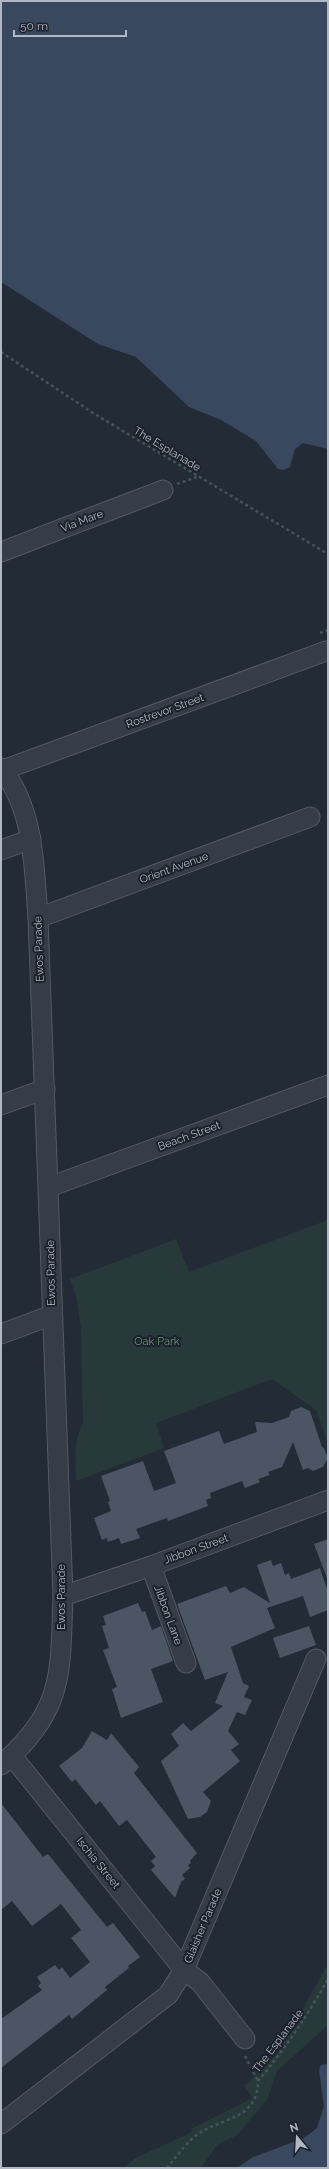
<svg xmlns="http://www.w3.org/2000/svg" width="329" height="2169" font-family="Raleway,sans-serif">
<rect width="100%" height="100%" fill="#232b37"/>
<g fill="#28393a">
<path d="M328,1220v223l-12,-33 -44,-31 -116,44 8,25 -88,33c0,-20 -3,-40 7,-58l-2,-94 -4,-29 -7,-21 106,-40 13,33z"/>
<polygon points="328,1964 328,2025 277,2071 267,2100 237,2135 217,2145 201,2168 124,2168 135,2158 186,2135 192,2131 191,2129 253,2098 244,2086 277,2054"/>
</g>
<g fill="#3a485f">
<polygon points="1,1 328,1 328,449 303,443 295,449 290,467 283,470 278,469 256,441 221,420 189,407 136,357 98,344 1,282"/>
<polygon points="328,2064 328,2168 237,2168 253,2157 304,2138 317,2128 324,2106 319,2070 321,2065"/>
</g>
<g fill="#4b5563">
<polygon points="301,1407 310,1411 322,1447 324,1448 328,1458 323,1467 313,1471 308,1468 303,1470 293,1442 282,1467 268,1472 270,1475 258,1479 260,1482 245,1488 242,1481 210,1493 211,1498 206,1500 208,1506 168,1521 167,1518 136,1529 140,1538 121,1544 119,1538 108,1542 107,1538 102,1540 94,1518 111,1511 108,1502 110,1501 101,1476 143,1461 154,1491 176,1483 164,1451 219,1431 224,1444 257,1432 255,1422 272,1423 289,1417 291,1411"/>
<polygon points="328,1539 328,1578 327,1578 314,1544"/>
<polygon points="271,1560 273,1566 281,1563 285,1575 289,1573 291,1579 320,1568 328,1592 328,1610 310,1617 303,1596 267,1608 275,1628 231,1647 243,1683 249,1686 244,1697 252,1700 245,1715 237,1712 228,1731 239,1744 231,1750 240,1761 203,1792 211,1801 207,1812 200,1817 188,1819 161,1761 179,1746 171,1734 183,1723 191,1731 223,1706 215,1703 228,1672 205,1680 177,1604 226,1586 230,1593 244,1587 270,1603 257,1565"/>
<polygon points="138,1603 142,1612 145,1611 152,1630 161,1626 173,1661 151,1669 163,1702 121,1718 112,1689 117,1687 103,1650 109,1648 102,1626 106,1625 103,1616"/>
<polygon points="309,1626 316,1645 280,1658 273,1638"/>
<polygon points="92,1731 107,1740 111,1733 139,1767 134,1773 197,1853 190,1861 191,1863 188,1865 190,1868 182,1875 185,1879 181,1882 175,1898 151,1870 155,1866 151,1861 156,1857 127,1820 119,1826 100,1801 96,1805 75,1779 72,1782 59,1766 82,1748"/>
<polygon points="1,1803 43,1857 48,1854 107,1927 113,1923 140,1957 128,1966 129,1968 105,1987 107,1990 72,2019 69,2015 1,2068 1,2019 42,1990 38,1986 41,1983 37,1977 55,1965 59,1970 62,1967 70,1978 90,1962 71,1938 81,1930 61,1904 32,1926 12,1901 1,1910"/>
</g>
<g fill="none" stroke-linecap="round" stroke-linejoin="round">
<defs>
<g id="minor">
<polyline points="1,552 163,490"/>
<path d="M1,768c34,42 33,100 37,150l25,678c-3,77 2,114 -62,169"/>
<polyline points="3,770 326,651"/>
<polyline points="1,850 31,839"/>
<polyline points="38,918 310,817"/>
<polyline points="1,1105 45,1089"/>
<polyline points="49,1187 328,1085"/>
<polyline points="1,1334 52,1315"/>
<polyline points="151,1566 186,1663"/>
<polyline points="63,1596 151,1566 328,1500"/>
<polyline points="12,1756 184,1970 200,1982 245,2039"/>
<polyline points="1,2124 168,1995 184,1970 316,1659"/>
</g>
</defs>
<use href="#minor" stroke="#545b65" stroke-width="21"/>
<g stroke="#455458" stroke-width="2.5" stroke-dasharray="3 3" stroke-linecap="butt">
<polyline points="1,352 93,413 328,554"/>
<polyline points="177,484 197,477"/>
<polyline points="320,633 328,630"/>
<polyline points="245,2056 258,2081"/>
<path d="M167,2168c10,-12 21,-28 34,-36 23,-14 57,-14 57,-51 27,-32 49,-65 70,-102"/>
</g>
<use href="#minor" stroke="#363d48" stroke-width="19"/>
</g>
<g text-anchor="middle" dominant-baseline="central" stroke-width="4" stroke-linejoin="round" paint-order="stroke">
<g font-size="11" fill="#b1b8c4" stroke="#1c222c">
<text transform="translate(167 449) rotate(31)">The Esplanade</text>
<text transform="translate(82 521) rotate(-21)">Via Mare</text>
<text transform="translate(165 711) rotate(-20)">Rostrevor Street</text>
<text transform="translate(174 868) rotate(-20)">Orient Avenue</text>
<text transform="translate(39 949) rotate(-92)">Ewos Parade</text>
<text transform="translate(189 1136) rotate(-20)">Beach Street</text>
<text transform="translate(51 1273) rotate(-91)">Ewos Parade</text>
<text transform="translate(196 1549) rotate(-20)">Jibbon Street</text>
<text transform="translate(61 1597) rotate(-90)">Ewos Parade</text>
<text transform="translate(168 1615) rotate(70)">Jibbon Lane</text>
<text transform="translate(98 1863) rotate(51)">Ischia Street</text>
<text transform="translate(203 1926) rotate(-67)">Glaisher Parade</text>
<text transform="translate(278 2041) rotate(-53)">The Esplanade</text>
</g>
<g font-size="11" fill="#6b9375" stroke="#1c222c">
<text x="157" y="1341">Oak Park</text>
</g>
</g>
<rect width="329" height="2169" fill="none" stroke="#b1b8c4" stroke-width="4"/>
<g transform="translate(297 2137) rotate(342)" stroke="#1c222c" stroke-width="3" paint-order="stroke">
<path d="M0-3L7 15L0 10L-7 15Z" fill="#b1b8c4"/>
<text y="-6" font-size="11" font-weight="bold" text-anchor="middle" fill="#b1b8c4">N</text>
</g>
<path d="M14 30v6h112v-6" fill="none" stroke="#b1b8c4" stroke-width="2"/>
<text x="20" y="30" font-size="12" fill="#b1b8c4" stroke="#1c222c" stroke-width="3" paint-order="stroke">50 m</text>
</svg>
